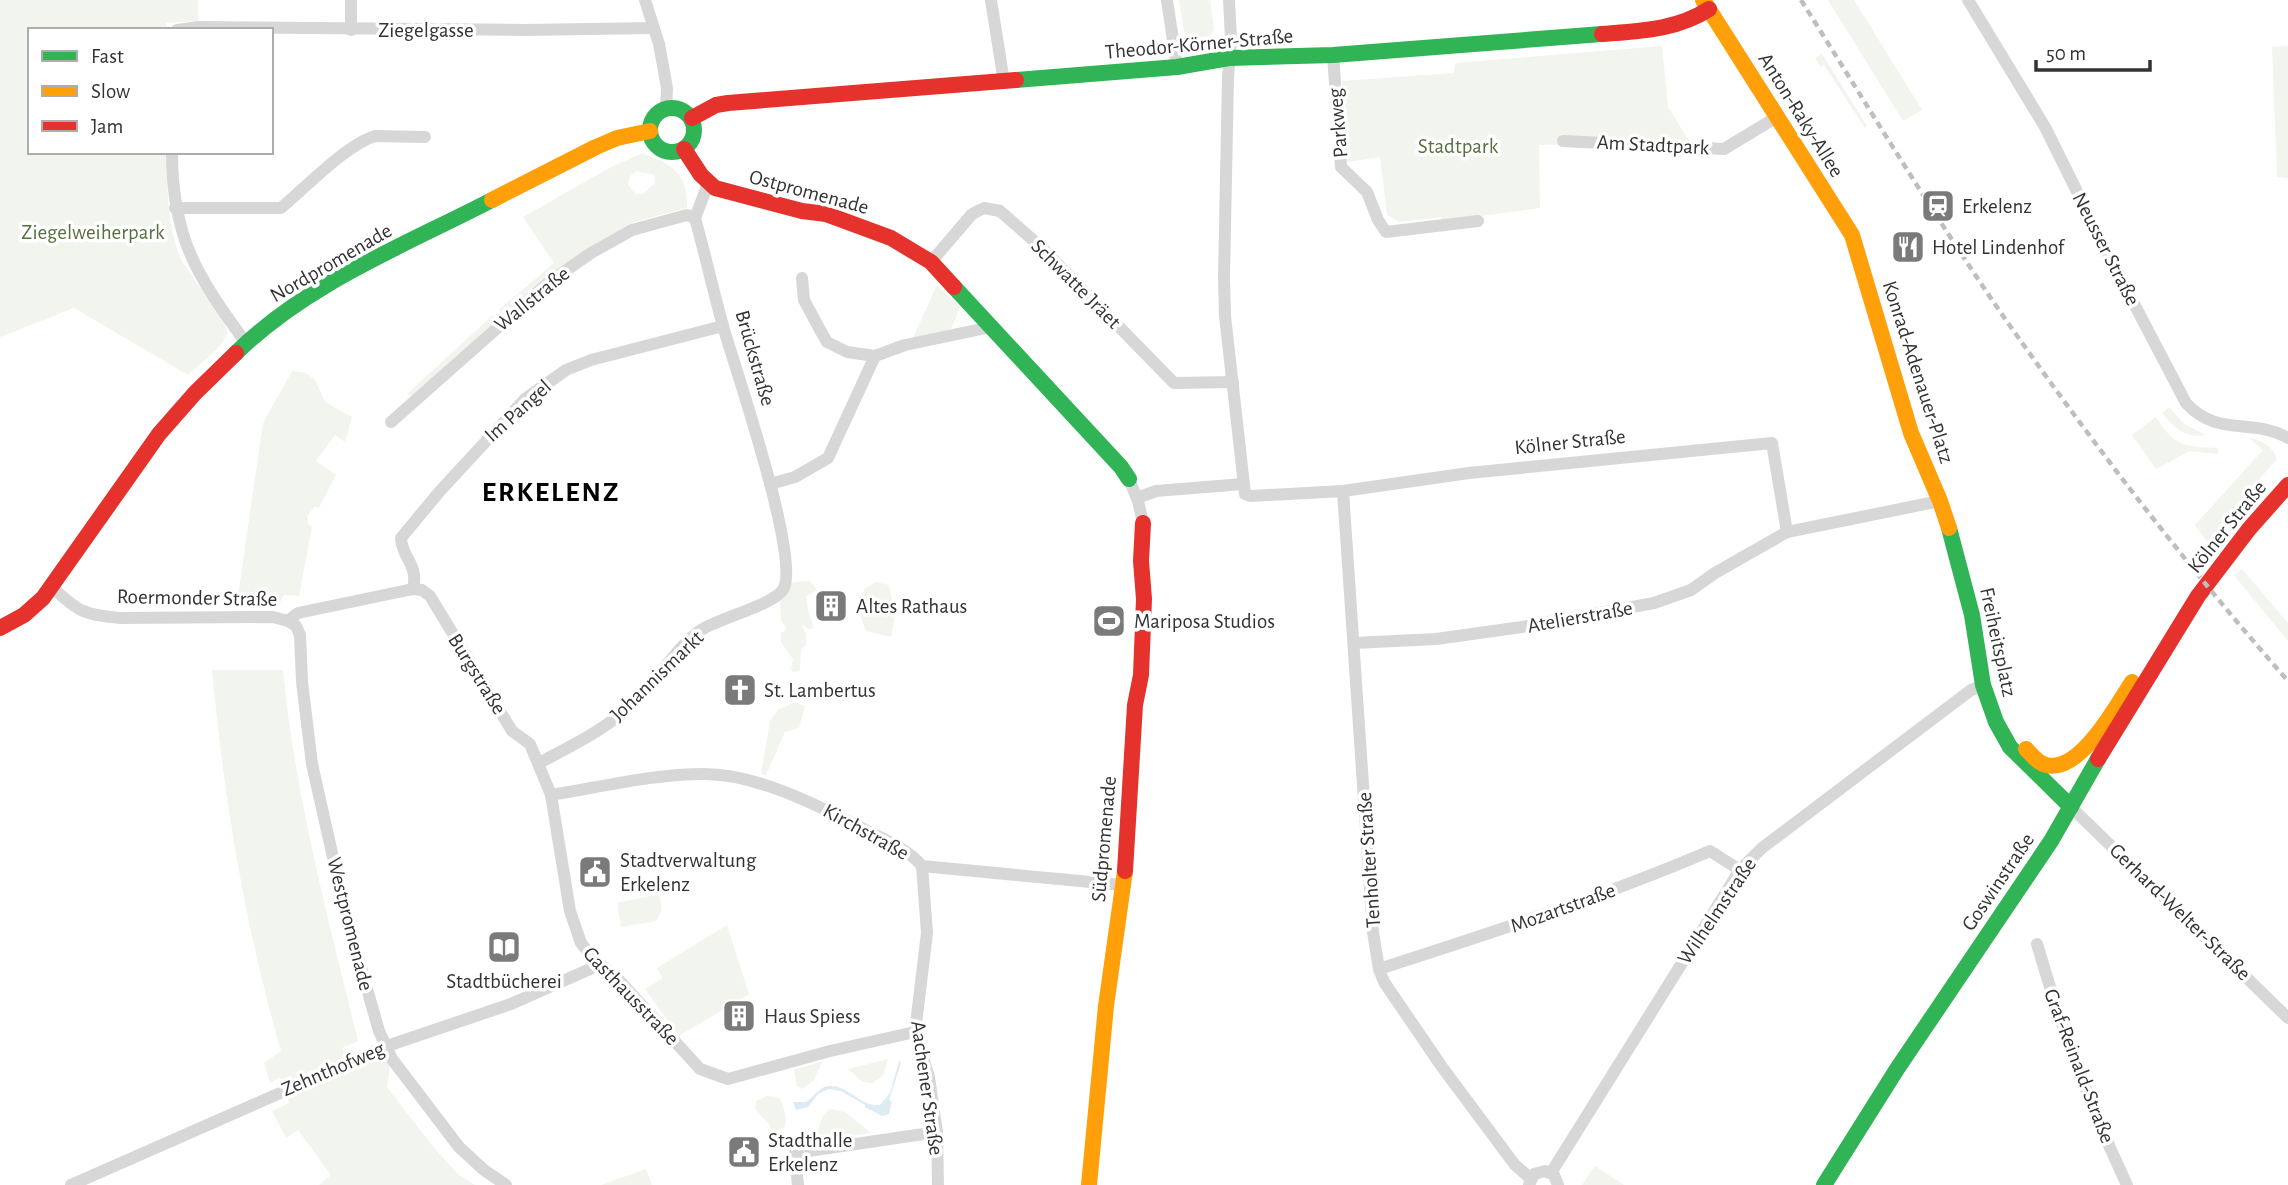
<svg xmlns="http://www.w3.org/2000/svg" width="2288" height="1185" font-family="'Alegreya Sans',sans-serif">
<rect width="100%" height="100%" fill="#fff"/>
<g fill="#f1f5ed" fill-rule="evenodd">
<path d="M0,0h198v21l-32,2v7h-136v122h137c0,35 0,74 14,107 8,17 46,59 46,73 0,12 -30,34 -39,43l-114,-67 -74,29z"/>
<polygon points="1179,0 1210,0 1214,30 1206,40 1193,46 1186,43"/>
<polygon points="1828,0 1854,0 1922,110 1903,121"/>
<polygon points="1662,46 1668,107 1690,142 1539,145 1540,208 1443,221 1441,217 1399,222 1387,215 1380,157 1348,162 1343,158 1342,81 1454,73 1455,63"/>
<polygon points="2288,46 2288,178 2277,177 2272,47"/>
<polygon points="1822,54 1867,126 1865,128 1824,65 1821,67 1815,58"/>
<path d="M643,153c30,12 45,20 44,55l-53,14 -48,27 -82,66 -5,-5 55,-47 -31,-46 88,-50zM637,171l18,4v8l-12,11h-7l-8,-9 2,-9z"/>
<polygon points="937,285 960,307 951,329 913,338"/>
<polygon points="493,315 498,321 413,398 408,393"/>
<polygon points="292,371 306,373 315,380 325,402 352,417 345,442 335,435 316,461 336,475 319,508 314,507 307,517 308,524 312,527 299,596 284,595 280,602 237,603 263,423"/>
<path d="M2169,407l15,17 22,11c-21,4 -32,-8 -44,-22z"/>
<path d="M2156,417c20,32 28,29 62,31v6l-28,-3 -34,18 -24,-34z"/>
<path d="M2248,437c14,5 24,7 29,22l-43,49 -26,35 -13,-18 68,-75z"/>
<polygon points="2242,569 2288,623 2288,641 2234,575"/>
<polygon points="810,581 817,590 806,596 808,610 814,628 808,629 804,625 802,627 806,634 806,646 801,649 800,671 793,672 791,668 793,660 781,642 781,633 787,629 781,620 780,603 784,590 793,582"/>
<polygon points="876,582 889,585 895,615 891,637 866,631 860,615 864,589"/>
<path d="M212,670h71c12,126 45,248 75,371l-16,7 4,7 16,-6 28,15 -3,23 47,61 24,26 17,11h-156l12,-10 -33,-45 -12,8 -14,-27 17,-8 -9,-26 -10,6 -6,-20 17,-12c-36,-124 -57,-252 -69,-381z"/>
<polygon points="795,702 805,706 799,728 785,732 766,775 761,774 770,721 778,710"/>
<polygon points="659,894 662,910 656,921 621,927 617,903"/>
<polygon points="727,925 749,994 679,1036 645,989 663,978 657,968"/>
<polygon points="888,1059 883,1075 873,1083 863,1082 848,1069"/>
<polygon points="823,1061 813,1081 802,1089 797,1086 794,1070"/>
<path d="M767,1096l11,1c6,7 9,21 7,30l-7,4h-6l-3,-7 -14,-15 1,-8z"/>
<polygon points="830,1109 845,1112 871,1133 836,1138 815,1138 823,1116"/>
<polygon points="1595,1166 1624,1185 1582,1185"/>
<polygon points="646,1169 652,1185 601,1185"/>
</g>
<path fill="#ddebf3" d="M899,1061l2,2 -12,37 3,2 -3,12 -7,2 -17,-9v-2l-24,-14 -12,-2 -10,4 -11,14 -12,3 -3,-8h13c7,-4 13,-15 22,-16 20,-2 32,21 52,19l10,-12z"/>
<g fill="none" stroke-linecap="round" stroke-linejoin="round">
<g stroke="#d7d7d7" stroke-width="12">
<polyline points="351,0 351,30"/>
<polyline points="645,0 659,44 667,88 666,108"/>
<polyline points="991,0 1004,82"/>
<polyline points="1167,0 1177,67"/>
<polyline points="1229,0 1231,39 1228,78 1224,277 1225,316 1245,494 1250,496 1343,491 1469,473 1772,443 1787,532"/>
<path d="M1968,0l77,127 63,127 78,149c32,35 66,14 102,35"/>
<polyline points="177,30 199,27 524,30 654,28"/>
<polyline points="1333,55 1341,167 1367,192 1378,220 1386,232 1478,221"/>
<polyline points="1563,141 1724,149 1777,117"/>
<path d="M172,152c0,86 25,124 74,191"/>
<path d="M175,208h106c24,-20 65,-63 94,-72l50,1"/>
<polyline points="931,262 972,214 984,208 1000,211 1042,248 1174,383 1233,382"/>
<polyline points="802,278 804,300 819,328 827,342 847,352 875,356 905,345 991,327"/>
<polyline points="391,422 548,283 591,253 632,230 687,215 695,218"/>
<polyline points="1129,479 1138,501 1143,523"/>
<polyline points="770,484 795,477 828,458 875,356"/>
<polyline points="1343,491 1373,932 1379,969 1384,982 1442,1067 1515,1165 1530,1178"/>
<polyline points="1137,498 1156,491 1243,484"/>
<path d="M52,587c26,25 33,28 69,31l152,-1 15,4 8,5 4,9 2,47 10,82 34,151 33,116 13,28 67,88 25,23 22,15"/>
<path d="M413,589c6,-25 -11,-30 -12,-51l39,-47 85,-92 41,-29 25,-10 132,-34"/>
<polyline points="288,621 298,613 413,589 422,590 430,596 512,731 530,744 551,795 570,911 581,943 595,960 618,979 700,1069 728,1079 830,1051 915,1032"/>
<polyline points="1354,643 1436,639 1522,627 1654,603 1691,590 1715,573 1787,532 1940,501"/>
<path d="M539,763c34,-18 71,-36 98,-63 23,-22 37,-51 64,-70 18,-12 76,-26 83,-42 15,-34 -48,-217 -61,-262 -10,-36 -18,-72 -28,-108l13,-34"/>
<path d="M551,795c50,-8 102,-21 153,-21 50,0 107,28 150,50 22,12 52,23 68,42l200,19"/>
<polyline points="2071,807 2288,1018"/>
<polyline points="922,866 927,933 915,1032 929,1077 937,1132 938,1185"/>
<path d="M2037,944c24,83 53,163 90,241"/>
<path d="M1379,969c112,-36 223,-72 331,-118l30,19"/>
<polyline points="1551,1173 1740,870 1762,848 1971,690 1983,685"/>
<polyline points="71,1185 387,1046 511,1004 590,969 595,960"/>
<polyline points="798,1185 795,1153 937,1132"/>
<polyline points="1529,1185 1534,1174 1545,1171 1554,1175 1558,1185"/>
</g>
<g stroke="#30b455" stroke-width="16">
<polyline points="1016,80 1177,67 1229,58 1333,55 1602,34"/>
<circle cx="672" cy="130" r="22"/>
<polyline points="954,287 1121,467 1129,479"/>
<path d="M236,353c71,-70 169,-108 256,-153"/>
<polyline points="1949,528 1972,615 1983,685 1996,722 2010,747 2071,807"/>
<polyline points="1824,1185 1897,1069 2051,841 2098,759"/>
</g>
<g stroke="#ff9f0a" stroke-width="16">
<polyline points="1703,0 1852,235 1911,433 1940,501 1949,528"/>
<polyline points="492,200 596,147 617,138 650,131"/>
<path d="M2026,749c5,5 10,12 17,15 35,14 74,-59 89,-82"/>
<polyline points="1089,1185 1106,1006 1125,871"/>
</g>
<g stroke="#e5322d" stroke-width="16">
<path d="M1602,34c38,-3 75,-4 107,-25"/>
<polyline points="692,118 716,105 728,103 1016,80"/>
<polyline points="684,149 701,175 715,188 802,211 826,214 891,238 931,262 954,287"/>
<polyline points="0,628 24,615 43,598 159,434 195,393 236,353"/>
<polyline points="2098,759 2198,596 2249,529 2288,485"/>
<polyline points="1125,871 1135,705 1141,675 1144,599 1141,561 1143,523"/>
</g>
<path stroke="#bebebe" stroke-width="4.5" stroke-dasharray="7 5" stroke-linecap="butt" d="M1801,0c66,105 130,211 200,313 89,127 184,251 287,368"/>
</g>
<defs>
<symbol id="station-square" viewBox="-11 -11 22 22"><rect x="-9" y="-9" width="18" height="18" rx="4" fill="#7a7a7a" stroke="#fff"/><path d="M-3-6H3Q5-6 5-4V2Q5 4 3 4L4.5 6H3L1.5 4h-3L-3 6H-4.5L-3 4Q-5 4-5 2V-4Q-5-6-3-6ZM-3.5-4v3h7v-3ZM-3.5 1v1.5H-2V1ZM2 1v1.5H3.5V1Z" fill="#fff"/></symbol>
<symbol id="restaurant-square" viewBox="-11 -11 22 22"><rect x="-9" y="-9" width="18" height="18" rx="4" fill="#7a7a7a" stroke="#fff"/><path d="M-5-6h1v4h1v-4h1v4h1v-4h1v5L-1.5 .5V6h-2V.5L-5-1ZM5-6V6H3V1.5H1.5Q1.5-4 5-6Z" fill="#fff"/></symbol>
<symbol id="building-square" viewBox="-11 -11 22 22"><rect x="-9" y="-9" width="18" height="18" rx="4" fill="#7a7a7a" stroke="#fff"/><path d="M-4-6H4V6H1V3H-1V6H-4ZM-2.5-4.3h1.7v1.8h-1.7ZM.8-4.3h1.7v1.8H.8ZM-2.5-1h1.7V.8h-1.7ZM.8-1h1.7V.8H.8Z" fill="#fff"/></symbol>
<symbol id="stadium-square" viewBox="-11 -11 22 22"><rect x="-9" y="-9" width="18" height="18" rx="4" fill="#7a7a7a" stroke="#fff"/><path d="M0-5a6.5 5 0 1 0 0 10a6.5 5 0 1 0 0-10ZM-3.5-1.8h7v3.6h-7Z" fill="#fff"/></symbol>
<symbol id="church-square" viewBox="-11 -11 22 22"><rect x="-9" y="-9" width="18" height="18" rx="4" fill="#7a7a7a" stroke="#fff"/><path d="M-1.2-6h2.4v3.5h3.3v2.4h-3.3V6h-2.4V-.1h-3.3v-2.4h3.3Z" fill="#fff"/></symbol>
<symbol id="civic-square" viewBox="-11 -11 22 22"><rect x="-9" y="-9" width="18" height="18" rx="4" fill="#7a7a7a" stroke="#fff"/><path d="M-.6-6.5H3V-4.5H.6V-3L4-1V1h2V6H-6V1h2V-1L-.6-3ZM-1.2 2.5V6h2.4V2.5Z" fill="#fff"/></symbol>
<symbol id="library-square" viewBox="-11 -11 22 22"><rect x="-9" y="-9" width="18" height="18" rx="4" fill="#7a7a7a" stroke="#fff"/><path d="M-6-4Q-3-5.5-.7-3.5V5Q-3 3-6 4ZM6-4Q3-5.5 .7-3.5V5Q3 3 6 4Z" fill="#fff"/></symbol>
</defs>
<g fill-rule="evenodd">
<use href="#station-square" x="1919" y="187" width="38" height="38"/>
<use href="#restaurant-square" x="1889" y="228" width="38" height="38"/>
<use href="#building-square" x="812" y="587" width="38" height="38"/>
<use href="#stadium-square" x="1090" y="602" width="38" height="38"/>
<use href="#church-square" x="721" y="671" width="38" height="38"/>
<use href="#civic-square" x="576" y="853" width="38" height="38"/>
<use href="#library-square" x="485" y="928" width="38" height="38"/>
<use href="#building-square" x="720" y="997" width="38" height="38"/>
<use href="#civic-square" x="725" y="1133" width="38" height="38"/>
</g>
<g text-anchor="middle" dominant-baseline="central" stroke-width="7" stroke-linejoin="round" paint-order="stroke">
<g font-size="21" fill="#333" stroke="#fff">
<text x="426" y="30">Ziegelgasse</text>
<text transform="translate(1199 44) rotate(-5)">Theodor-Körner-Straße</text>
<text transform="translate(1801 115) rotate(58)">Anton-Raky-Allee</text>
<text transform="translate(1338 123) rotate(-95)">Parkweg</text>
<text transform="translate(1653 145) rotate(3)">Am Stadtpark</text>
<text transform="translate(809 192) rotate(15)">Ostpromenade</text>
<text transform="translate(2106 249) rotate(63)">Neusser Straße</text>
<text transform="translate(331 263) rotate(-30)">Nordpromenade</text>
<text transform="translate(1076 284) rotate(45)">Schwatte Jräet</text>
<text transform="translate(532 299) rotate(-39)">Wallstraße</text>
<text transform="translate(755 358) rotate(74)">Brückstraße</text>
<text transform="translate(1918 372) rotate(72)">Konrad-Adenauer-Platz</text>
<text transform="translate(518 411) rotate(-42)">Im Pangel</text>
<text transform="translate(1570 442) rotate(-6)">Kölner Straße</text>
<text transform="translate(2227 527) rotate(-51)">Kölner Straße</text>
<text transform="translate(197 598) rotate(1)">Roermonder Straße</text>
<text transform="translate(1580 617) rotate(-10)">Atelierstraße</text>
<text transform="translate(1998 642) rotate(78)">Freiheitsplatz</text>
<text transform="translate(477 674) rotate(58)">Burgstraße</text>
<text transform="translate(657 676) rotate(-44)">Johannismarkt</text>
<text transform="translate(866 832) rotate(29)">Kirchstraße</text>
<text transform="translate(1104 839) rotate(-85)">Südpromenade</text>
<text transform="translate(1369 860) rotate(-94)">Tenholter Straße</text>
<text transform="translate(1998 882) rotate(-56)">Goswinstraße</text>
<text transform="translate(1563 908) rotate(-20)">Mozartstraße</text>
<text transform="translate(1717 911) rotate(-56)">Wilhelmstraße</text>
<text transform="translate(2180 912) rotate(44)">Gerhard-Welter-Straße</text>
<text transform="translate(350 924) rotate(76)">Westpromenade</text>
<text transform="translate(631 996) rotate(46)">Gasthausstraße</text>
<text transform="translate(2079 1066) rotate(69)">Graf-Reinald-Straße</text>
<text transform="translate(333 1069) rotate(-23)">Zehnthofweg</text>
<text transform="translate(927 1088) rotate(82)">Aachener Straße</text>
</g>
<g font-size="21" fill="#56703f" stroke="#fff">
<text x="1458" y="146">Stadtpark</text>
<text x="93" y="232">Ziegelweiherpark</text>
</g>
<g font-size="21" fill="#333" stroke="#fff" text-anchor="start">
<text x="1962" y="206">Erkelenz</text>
<text x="1932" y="247">Hotel Lindenhof</text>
<text x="856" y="606">Altes Rathaus</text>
<text x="1134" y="621">Mariposa Studios</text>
<text x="764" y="690">St. Lambertus</text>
<text x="620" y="860">Stadtverwaltung<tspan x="620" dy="24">Erkelenz</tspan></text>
<text x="504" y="981" text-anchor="middle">Stadtbücherei</text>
<text x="764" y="1016">Haus Spiess</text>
<text x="768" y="1140">Stadthalle<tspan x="768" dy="24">Erkelenz</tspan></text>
</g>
<g font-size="28" font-weight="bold" letter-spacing="2" fill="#000" stroke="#fff">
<text x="551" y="493">ERKELENZ</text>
</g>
</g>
<rect x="28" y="28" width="245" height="126" fill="#ffffff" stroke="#adadad" stroke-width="2"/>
<rect x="42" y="51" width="35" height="10" fill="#30b455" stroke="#adadad" stroke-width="2"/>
<text x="91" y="63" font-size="21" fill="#333333">Fast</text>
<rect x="42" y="86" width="35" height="10" fill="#ff9f0a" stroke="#adadad" stroke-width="2"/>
<text x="91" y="98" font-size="21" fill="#333333">Slow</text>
<rect x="42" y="121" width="35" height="10" fill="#e5322d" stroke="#adadad" stroke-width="2"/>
<text x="91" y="133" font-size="21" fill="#333333">Jam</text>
<path d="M2036 60v10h114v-10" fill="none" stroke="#333333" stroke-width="3.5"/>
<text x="2046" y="60" font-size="21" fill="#333333" stroke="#ffffff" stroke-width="5" paint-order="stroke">50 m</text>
</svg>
